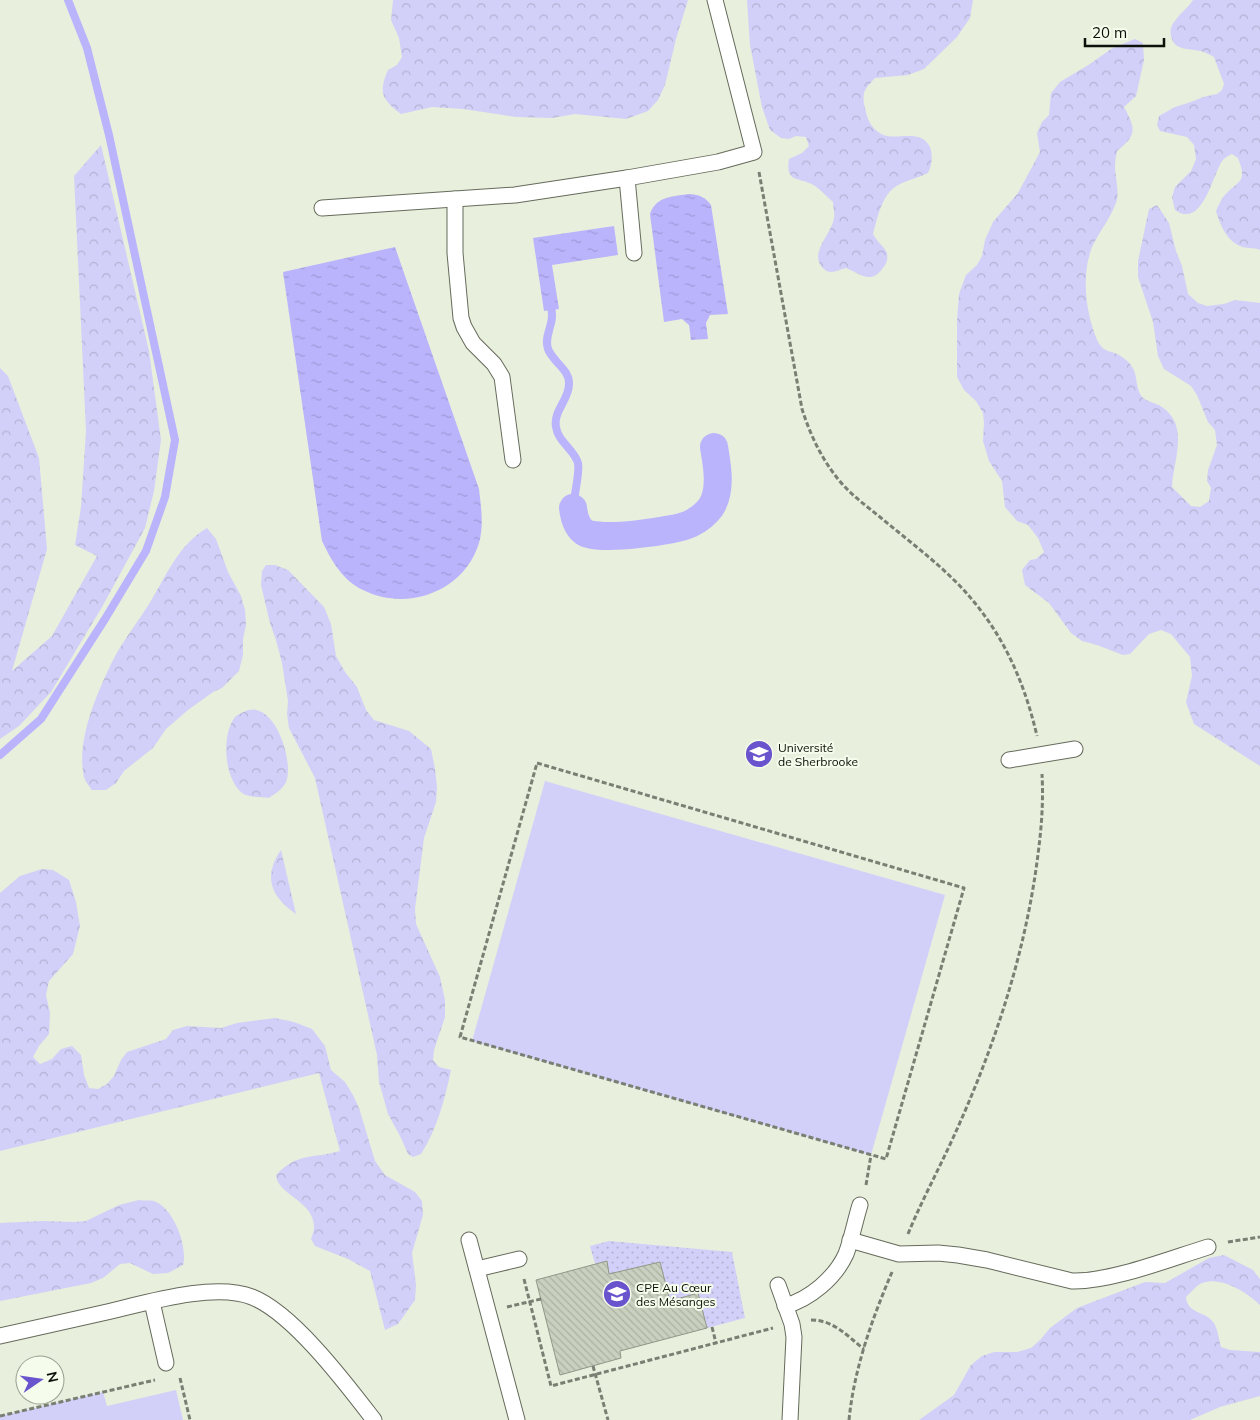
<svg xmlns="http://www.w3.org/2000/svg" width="1260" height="1420" font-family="Mulish,sans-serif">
<defs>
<pattern id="grass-dots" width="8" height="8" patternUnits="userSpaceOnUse" patternTransform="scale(1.25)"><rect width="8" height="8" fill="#d2d0f8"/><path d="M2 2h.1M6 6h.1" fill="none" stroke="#b3b2d3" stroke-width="1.8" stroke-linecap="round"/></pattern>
<pattern id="forest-crowns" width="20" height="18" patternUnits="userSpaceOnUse" patternTransform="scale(1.25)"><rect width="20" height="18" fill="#d2d0f8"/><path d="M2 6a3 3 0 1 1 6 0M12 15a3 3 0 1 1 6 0" fill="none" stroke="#b3b2d3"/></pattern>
<pattern id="water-ripples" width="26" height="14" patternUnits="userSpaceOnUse" patternTransform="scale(1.25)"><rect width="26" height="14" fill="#bab4fd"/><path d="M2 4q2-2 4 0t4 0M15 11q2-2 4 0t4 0" fill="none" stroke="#9f9ad8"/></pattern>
<pattern id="building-back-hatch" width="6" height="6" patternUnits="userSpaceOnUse" patternTransform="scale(1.25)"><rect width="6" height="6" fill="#c9d0bf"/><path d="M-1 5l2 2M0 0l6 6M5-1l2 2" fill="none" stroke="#abb2a3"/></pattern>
</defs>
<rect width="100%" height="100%" fill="#e8efdd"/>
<polygon fill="url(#grass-dots)" points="609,1241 732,1252 745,1318 707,1328 698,1294 670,1301 609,1274 607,1261 595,1264 590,1246"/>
<g fill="url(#forest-crowns)">
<path d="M393,0h295l-12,39 -11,46 -7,15 -10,11 -22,8 -51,-5 -23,4 -36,-1 -53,-8 -31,-2 -31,7c-19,-15 -23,-21 -13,-44l9,-5 5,-8 -3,-19 -8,-18z"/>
<path d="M747,0h226l-3,18 -13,19 -33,32 -16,6 -33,3c-10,11 -14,14 -10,30 2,11 6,20 16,26 15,8 39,-7 49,13 3,9 2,18 -2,26 -10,5 -25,8 -33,14 -14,10 -18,33 -22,47 4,8 11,12 14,19 1,6 0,10 -4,15 -12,17 -22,6 -37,0 -5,1 -10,4 -15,4 -3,0 -5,-1 -7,-3 -17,-15 8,-35 10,-51 1,-5 -1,-11 -1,-16 -6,-5 -12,-12 -18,-16 -14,-10 -30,-1 -26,-27l13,-6 7,-7 -3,-9 -10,-1 -7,3 -8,-1 -11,-8 -8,-23 -12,-62z"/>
<path d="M1193,0h67v250c-6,-3 -14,-1 -20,-4 -14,-6 -20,-22 -24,-35 2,-5 5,-11 8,-15 14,-16 24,-12 14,-38l-6,-4c-4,2 -8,4 -10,7 -10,16 -20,68 -47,49l-3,-13 3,-10 16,-16 5,-12 -2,-14 -7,-8 -27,-6 -3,-6 2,-9 16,-9 16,-5 12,-5 14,-3 5,-4 2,-6 -10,-27c-4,-2 -9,-5 -14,-6 -12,-3 -26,0 -29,-15 -1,-6 0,-11 4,-15 6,-9 11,-11 18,-21z"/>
<path d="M1135,39l8,4 1,17 -8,36 -12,11c12,22 13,28 -7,44 -1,5 -2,10 -2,15 0,11 5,27 1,37 -6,16 -17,29 -24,44 -10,26 -7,59 2,85 9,27 17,14 32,28 13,11 8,20 14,34 4,8 15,8 22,13 28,19 11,54 10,80l19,19 9,1 9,-6 2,-13 -4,-7 1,-11 9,-25 -2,-15 -7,-8 -11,-27 -6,-9 -27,-17 -6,-13 -5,-34 -15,-45v-16l11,-52 8,-4 12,18 7,28 6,15 6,28 10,9 9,3 17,-2 11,-4 25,3v463l-66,-42 -8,-22 6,-26 -2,-19 -19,-23 -10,-4 -12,4 -19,20 -7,1 -26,-10 -15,-4 -11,-8 -22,-30 -24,-18 -3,-15 8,-10 6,-1 8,-7 -6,-14 -10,-13 -11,-4 -12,-14 -3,-26 -13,-20 -6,-20 1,-18 -1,-10 -7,-12 -12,-11 -7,-13v-56l2,-27 7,-19 11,-10 5,-9 3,-16 8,-18 25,-29 22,-41 -3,-19 5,-11 7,-7 2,-22 9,-11 30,-18 21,-15z"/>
<polygon points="101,145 149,351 161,440 154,491 145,528 102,607 51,692 19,726 0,739 0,368 8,376 39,458 47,549 12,671 52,636 97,556 75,545 81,507 86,431 74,176"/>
<path d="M207,528l9,11 12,33 13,24 4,14 1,15 -3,14v16l-4,16 -17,17 -9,4 -25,18 -22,19 -13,19 -29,23 -8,12 -10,7h-14c-3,-4 -7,-9 -8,-13 -8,-36 12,-81 27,-113 11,-23 28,-43 41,-65 16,-27 27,-54 55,-71z"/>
<path d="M266,565h9l13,5 36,37 7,17 5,32 9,16 12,15 9,23 8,10 35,11 22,18 4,20 2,18 -1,15 -12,36 -9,71 1,15 24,53 5,23v17l-11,33 -1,10 6,7 12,3c-6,29 -14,59 -30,84l-8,3 -5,-3 -8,-18 -12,-22 -9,-32 -2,-27 -62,-277 -26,-50 -2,-14 1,-13 -6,-38 -6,-23 -6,-17 -9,-38 1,-14z"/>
<path d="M248,710c3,0 6,-1 8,0 22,4 36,50 31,69 -2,9 -11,14 -18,19 -8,-1 -20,0 -27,-5 -18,-15 -21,-58 -7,-76 3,-3 9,-5 13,-7z"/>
<path d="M281,850l15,64c-26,-18 -33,-38 -15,-64z"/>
<path d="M42,869l11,1 16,10 7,22 4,24 -7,28 -24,27 -3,14 4,18 -1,21 -10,12 -6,11 7,7 12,-5 9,-10 11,-3 9,9 3,20 5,13 9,1 9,-5 7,-8 7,-16 6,-8 39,-13 7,-9 14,-4 34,2 16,-5 38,-5 19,4 18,7 13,17 6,24 14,12 8,13 6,13 16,53 10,14 30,17 7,9 1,14 -11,38 4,32 -1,15 -17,24 -13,6 -15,-59 -22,-12 -33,-13 -4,-7c1,-3 3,-8 3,-11 1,-27 -37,-33 -38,-53 22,-23 36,-16 64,-24l-21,-78 -319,78v-258l20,-17z"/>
<path d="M139,1200c4,1 11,0 15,1 20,7 34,46 29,64l-15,8 -15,1 -23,-11 -10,1 -17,14 -12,5 -91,18v-78l43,-2 31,1 12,-1 33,-16z"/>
<path d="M1224,1255l29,15 7,9v26c-12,-12 -41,-31 -60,-21 -5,3 -10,9 -14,13 1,17 20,14 28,26 4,7 5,17 7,24l9,3 30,2v44l-40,11 -30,13h-271l35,-25 17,-30 11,-9 12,-4h23l14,-4 10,-9 9,-11 27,-20 68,-26 20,1 44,-25z"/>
</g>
<g fill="#d2d0f8">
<polygon points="545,781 945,895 871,1155 472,1041"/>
<polygon points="176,1390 183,1420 0,1420 0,1416 103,1392 107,1406"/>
</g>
<g fill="url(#water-ripples)">
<path d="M690,194c10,1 15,3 21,11l17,109 -18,1 -4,8 2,16 -17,1 -2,-15 -7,-6 -18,3 -14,-108c6,-18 24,-18 40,-20z"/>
<polygon points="614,226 618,255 552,265 559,309 544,311 533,238"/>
<path d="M395,247l84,242c2,18 5,36 0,54 -15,49 -72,69 -116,47 -20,-9 -32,-30 -41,-49l-39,-269z"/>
</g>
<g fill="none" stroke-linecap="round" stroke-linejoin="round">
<g stroke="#bab4fd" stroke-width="8">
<path d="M550,300c1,5 2,11 2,16 0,11 -8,21 -4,33 5,13 22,21 21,35 0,16 -16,27 -13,43 2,15 18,22 22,36 2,9 -4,33 -5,45"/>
<polyline points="0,755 41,719 105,619 146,551 165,497 175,440 109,135 87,48 68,0"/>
</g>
<path stroke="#bab4fd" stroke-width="28" d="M573,508c1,8 4,19 11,24 14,10 90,-1 106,-8 8,-4 16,-10 21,-17 11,-17 6,-42 3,-60"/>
</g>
<polygon fill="url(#building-back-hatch)" stroke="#919787" points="607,1261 609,1274 660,1262 670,1301 698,1293 707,1328 620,1351 621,1358 560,1375 536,1280"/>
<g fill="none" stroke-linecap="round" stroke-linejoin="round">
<defs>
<g id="lane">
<polyline points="455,199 455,253 461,318 464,327 473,343 494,364 502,377 513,460"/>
<polyline points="322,208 515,195 627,178"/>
<polyline points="634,253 627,178 718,162 754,152 715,0"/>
<polyline points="1009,760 1075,749"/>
<polyline points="469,1240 517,1420"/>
<path d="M850,1240l49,14 39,-1 20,2 29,5 85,21c39,1 97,-22 136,-34"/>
<polyline points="477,1269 519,1259"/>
<polyline points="778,1285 792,1324 794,1337 790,1420"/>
<polyline points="152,1302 166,1363"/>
<path d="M785,1306c25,-7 50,-28 61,-52 6,-16 9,-33 14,-49"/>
<path d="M0,1336c36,-8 71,-16 107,-24 39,-9 107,-30 145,-15 41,16 95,88 122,123"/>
</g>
</defs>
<use href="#lane" stroke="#656b5b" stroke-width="17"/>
<g stroke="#7a7f73" stroke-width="3" stroke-dasharray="5 2.5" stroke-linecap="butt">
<path d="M759,172l43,237c8,25 19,49 36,70 12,15 27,26 42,38 25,21 52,41 75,64 44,44 68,95 82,155"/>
<polygon points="537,763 964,888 886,1159 460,1037"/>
<polyline points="866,1185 871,1155"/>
<path d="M908,1234c13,-32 30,-63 45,-96 38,-83 68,-171 82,-262 5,-34 9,-67 7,-102"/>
<polyline points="1228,1242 1260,1237"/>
<polyline points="524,1279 551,1386 773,1328"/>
<polyline points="507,1307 541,1299"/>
<path d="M811,1320c23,0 36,16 53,29"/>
<polyline points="712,1327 716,1343"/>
<polyline points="593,1366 608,1420"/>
<polyline points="180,1378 190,1420"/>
<polyline points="0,1416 155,1380"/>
<path d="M849,1420c5,-51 23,-101 43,-148"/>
</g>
<use href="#lane" stroke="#fff" stroke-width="15"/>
</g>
<defs>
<symbol id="university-disc" viewBox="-11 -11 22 22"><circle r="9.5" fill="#6a54cd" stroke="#f5fceb"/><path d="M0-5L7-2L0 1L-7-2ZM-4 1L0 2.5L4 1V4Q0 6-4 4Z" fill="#fff"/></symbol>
<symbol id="school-disc" viewBox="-11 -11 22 22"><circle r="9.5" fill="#6a54cd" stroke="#f5fceb"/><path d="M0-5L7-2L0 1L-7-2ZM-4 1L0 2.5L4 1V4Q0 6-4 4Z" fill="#fff"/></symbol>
</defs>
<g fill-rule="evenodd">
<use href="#university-disc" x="743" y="738" width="32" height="32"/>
<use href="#school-disc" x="601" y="1278" width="32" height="32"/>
</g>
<g text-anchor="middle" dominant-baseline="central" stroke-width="4" stroke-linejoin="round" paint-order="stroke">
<g font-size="12" fill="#0e100a" stroke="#f5fceb" text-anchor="start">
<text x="778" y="747">Université<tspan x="778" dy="14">de Sherbrooke</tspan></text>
<text x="636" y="1287">CPE Au Cœur<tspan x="636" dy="14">des Mésanges</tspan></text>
</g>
</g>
<g transform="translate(40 1380) rotate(77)"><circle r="24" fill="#f5fceb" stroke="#999e91"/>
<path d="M0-4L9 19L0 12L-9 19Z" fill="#6a54cd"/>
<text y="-8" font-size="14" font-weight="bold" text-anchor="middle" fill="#0e100a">N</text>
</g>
<path d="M1085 38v8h79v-8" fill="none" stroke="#0e100a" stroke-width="2.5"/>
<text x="1092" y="38" font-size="15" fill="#0e100a" stroke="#f5fceb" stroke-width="4" paint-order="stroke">20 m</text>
</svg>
